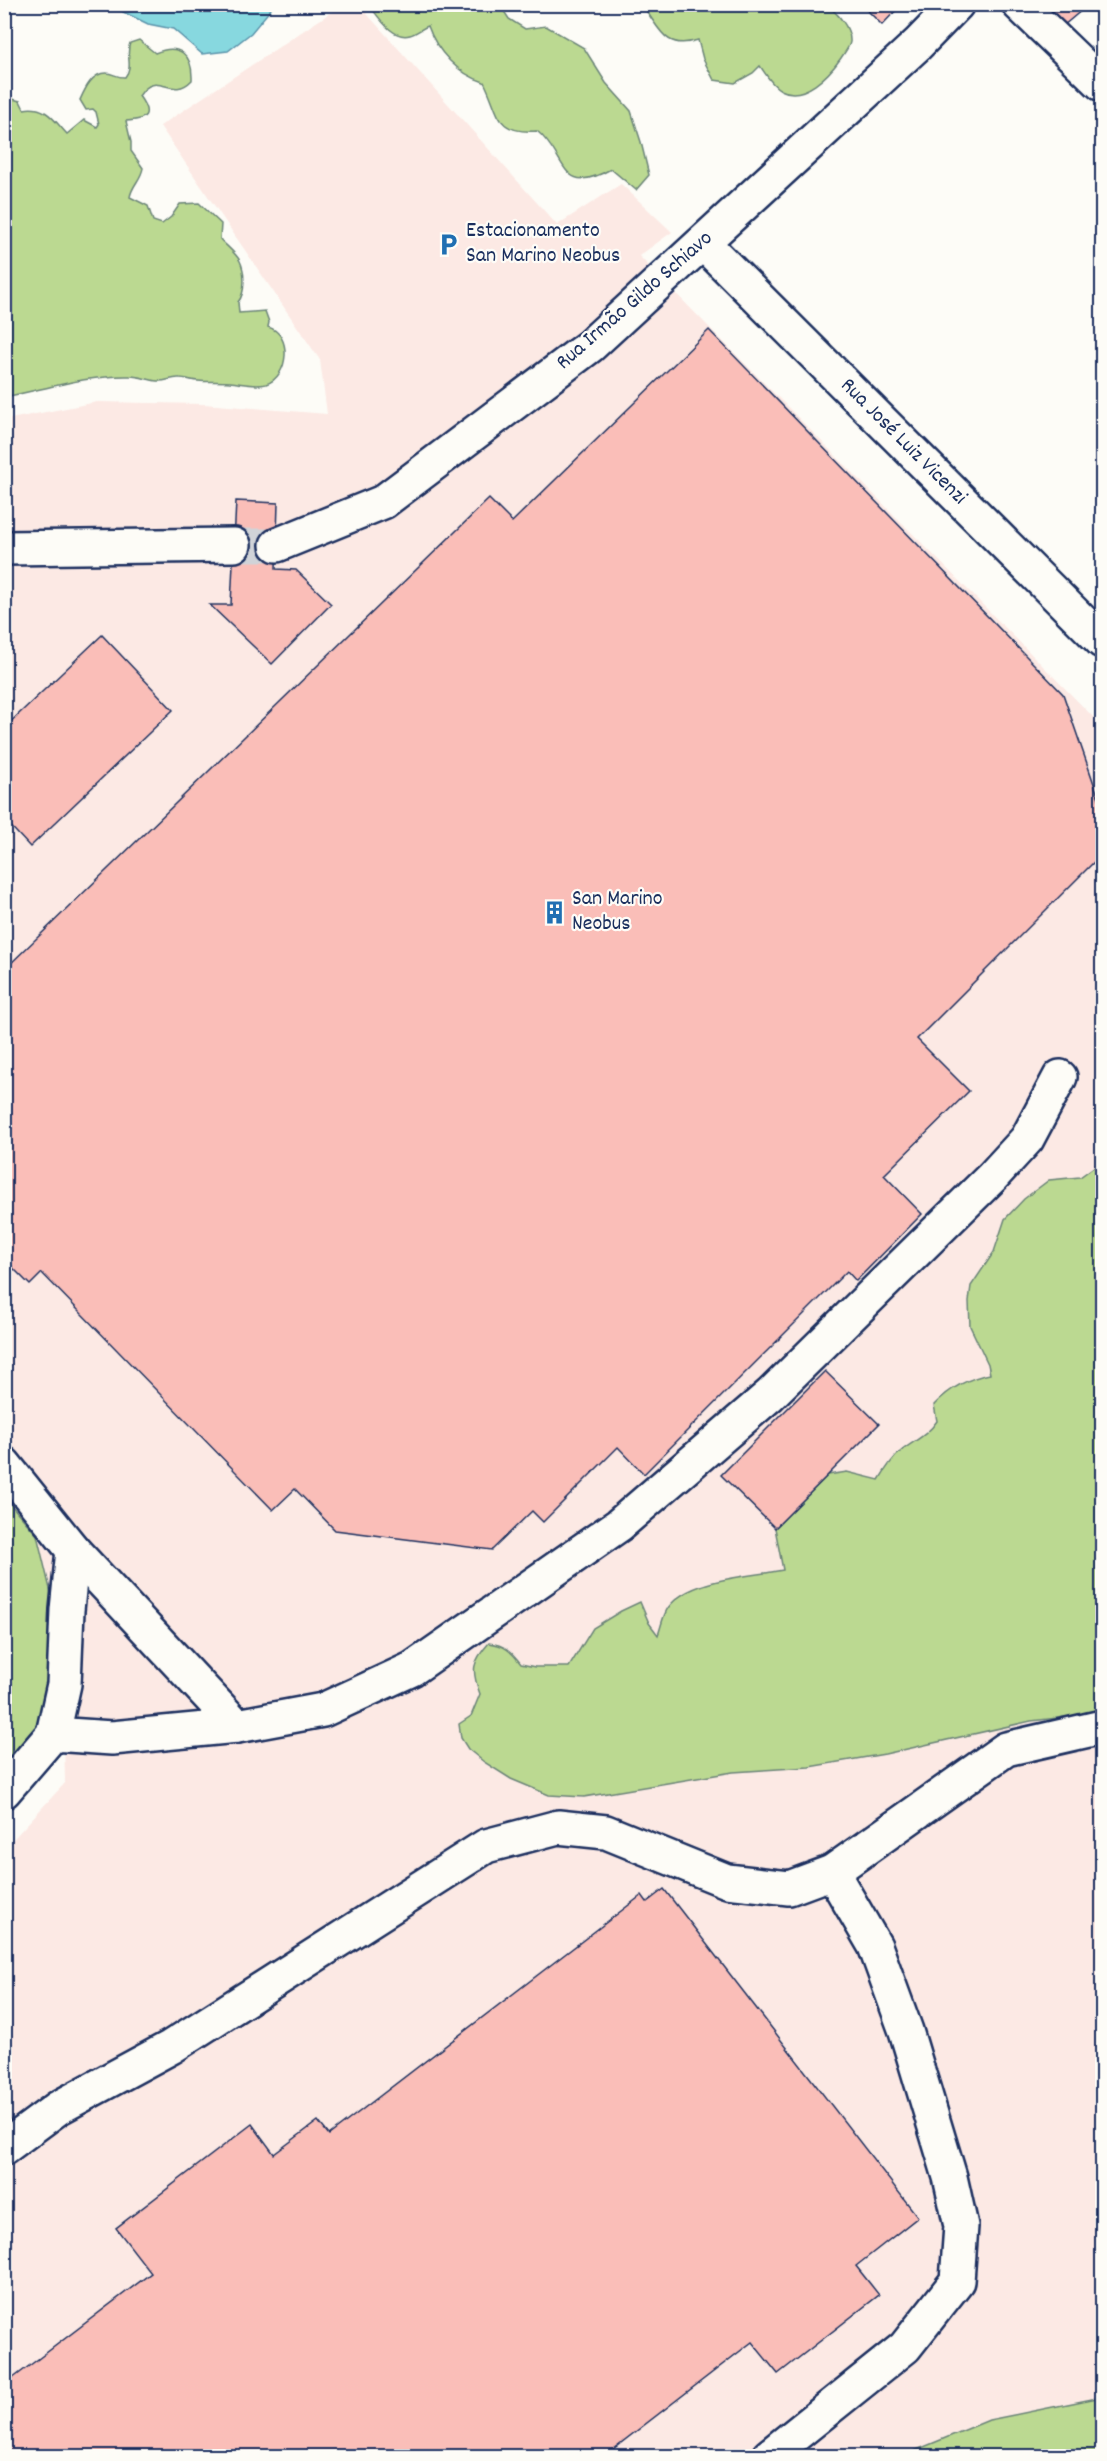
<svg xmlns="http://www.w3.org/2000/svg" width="1107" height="2461" font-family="Dekko,sans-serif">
<rect width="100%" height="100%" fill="#fdfcf7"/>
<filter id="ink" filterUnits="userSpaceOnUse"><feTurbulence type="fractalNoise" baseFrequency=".0167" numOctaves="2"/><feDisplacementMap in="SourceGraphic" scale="12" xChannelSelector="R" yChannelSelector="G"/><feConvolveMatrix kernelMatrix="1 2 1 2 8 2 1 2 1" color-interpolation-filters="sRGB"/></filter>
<g filter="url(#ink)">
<polygon fill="#fce9e4" points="342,5 359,5 557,225 621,184 672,232 639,256 1102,726 1102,2397 989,2420 902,2456 5,2456 4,1849 65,1783 62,1639 37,1535 4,1498 5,420 97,402 204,404 327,414 320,360 160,126"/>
<g fill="#bbd991" stroke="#6b8478" stroke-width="1.5">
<path d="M369,5h131l9,14 16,10 21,-3 38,22 22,35 25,28 10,31 8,33 -13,15 -25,-21c-52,29 -43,-13 -74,-38 -43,3 -37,-18 -53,-49 -26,-8 -47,-30 -56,-56 -6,2 -11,7 -18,9 -18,5 -31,-18 -41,-30z"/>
<path d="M642,5h184c11,7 25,23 24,37 -1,6 -6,11 -9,16 -12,17 -37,44 -60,32 -10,-5 -15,-16 -21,-24l-7,7 -18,10 -21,-3 -11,-21 -5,-19c-34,11 -38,-12 -56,-35z"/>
<path d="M139,40l16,13c24,-10 38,1 37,27 -21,22 -35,-12 -53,16 13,18 9,24 -13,25l5,21v9l12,17c-2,12 -11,17 -13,29l18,9 5,15 9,3 9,-7 9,-13 19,-1 22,21 -1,15c6,7 16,14 20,22 5,10 6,32 -2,41l1,11 26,-2 4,11 -1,5c25,7 21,50 -2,57 -12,3 -24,-1 -36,-2 -11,-1 -22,0 -32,-1 -6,0 -12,-3 -18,-3 -8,-1 -14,4 -23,3 -9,-1 -17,-5 -27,-5 -43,-1 -84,13 -125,21v-300l15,4 4,8c22,-4 30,11 43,25l17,-14 13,7 2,-3 -3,-12 -3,-3 -7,1 -6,-10c5,-11 12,-27 26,-27 7,0 12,5 19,4 9,-11 0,-22 5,-34z"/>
<path d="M1102,1161v552l-71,8 -146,33 -76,13 -76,5 -149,25 -35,-2 -38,-16 -27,-17 -16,-13 -7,-11 -2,-14 12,-8 9,-22c-9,-24 -8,-32 9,-51 16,2 22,8 32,21l14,3h34l24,-39 28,-17 19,-9 9,21 9,12c3,-8 5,-20 10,-27 21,-30 81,-31 115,-38l-8,-42 53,-53 19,-3 32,8c6,-10 12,-20 21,-28 13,-11 27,-16 37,-31l-3,-16c15,-16 34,-27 56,-31l-2,-10 -18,-38 -1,-25 2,-15 23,-34 11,-33 19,-20 25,-19 31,-3z"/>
<polygon points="5,1498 37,1535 62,1639 54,1713 5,1770"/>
<polygon points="1102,2397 1102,2456 902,2456 989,2420"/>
</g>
<polygon fill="#87d8df" stroke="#5c94ab" stroke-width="1.5" points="109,5 272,5 271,9 251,33 228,51 202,54 173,29 148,24"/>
<g fill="#fabeb8" stroke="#1b2f5e" stroke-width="1.5">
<polygon points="861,4 902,4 882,25"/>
<polygon points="1046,4 1089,4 1063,26"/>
<polygon points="1102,25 1102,42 1094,33"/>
<polygon points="709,330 1063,694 1102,807 1102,854 917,1039 969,1091 884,1175 922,1214 856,1281 847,1271 644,1474 618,1447 543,1522 532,1511 492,1550 335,1530 295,1489 273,1510 42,1273 30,1285 4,1259 4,970 489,499 512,522"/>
<polygon points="236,501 278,503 276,569 296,570 331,604 272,664 210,605 231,605"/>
<polygon points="102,635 173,710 30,847 4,819 4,728"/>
<polygon points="825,1371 879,1424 775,1528 721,1475"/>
<polygon points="664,1889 918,2217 856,2266 879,2295 778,2374 752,2342 604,2456 4,2456 4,2385 151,2273 116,2228 252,2124 274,2154 318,2121 329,2135 642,1895 647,1902"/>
</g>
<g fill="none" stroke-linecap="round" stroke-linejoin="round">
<polyline stroke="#d0d3d8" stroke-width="33" stroke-dasharray="33 16" stroke-linecap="butt" points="234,545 277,545"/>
<defs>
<g id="minor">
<polyline points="1019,4 1102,84"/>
<polyline points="703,243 1102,641"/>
<polyline points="277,545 383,502 590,346 918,44 957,4"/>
<polyline points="4,548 234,545"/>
<polyline points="4,1464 73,1550 67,1610 64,1684 53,1734"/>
<polyline points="73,1550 237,1726"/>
<polyline points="4,1791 53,1734 112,1738 237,1726 323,1710 412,1669 619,1525 770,1395 992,1177 1027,1139 1060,1077"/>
<polyline points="4,2148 58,2108 171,2047 486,1846 558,1827 606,1832 727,1881 789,1888 832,1872 1006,1749 1102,1727"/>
<polyline points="769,2456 905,2347 957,2281 961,2226 950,2177 906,2031 875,1946 832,1872"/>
</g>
</defs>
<use href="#minor" stroke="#1b2f5e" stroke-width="38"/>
<use href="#minor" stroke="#fdfcf7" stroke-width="33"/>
</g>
</g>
<defs>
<symbol id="parking-bare" viewBox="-9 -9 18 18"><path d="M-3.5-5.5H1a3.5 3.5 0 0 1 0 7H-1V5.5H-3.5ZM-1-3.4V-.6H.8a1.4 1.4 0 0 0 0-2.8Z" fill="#1f6fb2" stroke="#fdfcf7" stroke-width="2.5" paint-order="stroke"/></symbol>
<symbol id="building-bare" viewBox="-9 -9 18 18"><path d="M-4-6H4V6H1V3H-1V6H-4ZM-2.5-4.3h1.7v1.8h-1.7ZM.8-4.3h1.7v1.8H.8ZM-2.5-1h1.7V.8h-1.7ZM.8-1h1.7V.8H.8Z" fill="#1f6fb2" stroke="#fdfcf7" stroke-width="2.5" paint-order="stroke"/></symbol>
</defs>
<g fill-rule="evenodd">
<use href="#parking-bare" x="432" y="228" width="33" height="33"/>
<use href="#building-bare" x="538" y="896" width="33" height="33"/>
</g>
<g text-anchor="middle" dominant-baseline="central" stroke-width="4.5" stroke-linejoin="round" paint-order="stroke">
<g font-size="22" fill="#1b2f5e" stroke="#fdfcf7" text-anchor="start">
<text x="466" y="231">Estacionamento<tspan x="466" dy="25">San Marino Neobus</tspan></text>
<text x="572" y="899">San Marino<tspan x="572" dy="25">Neobus</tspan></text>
</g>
<g font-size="22" fill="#1b2f5e" stroke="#fdfcf7">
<text transform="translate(635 301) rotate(-41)">Rua Irmão Gildo Schiavo</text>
<text transform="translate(903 442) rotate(45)">Rua José Luiz Vicenzi</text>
</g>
</g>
<rect width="1107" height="2461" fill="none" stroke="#fdfcf7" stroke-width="24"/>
<rect x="12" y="12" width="1083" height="2437" fill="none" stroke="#1b2f5e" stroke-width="2" filter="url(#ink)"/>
</svg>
